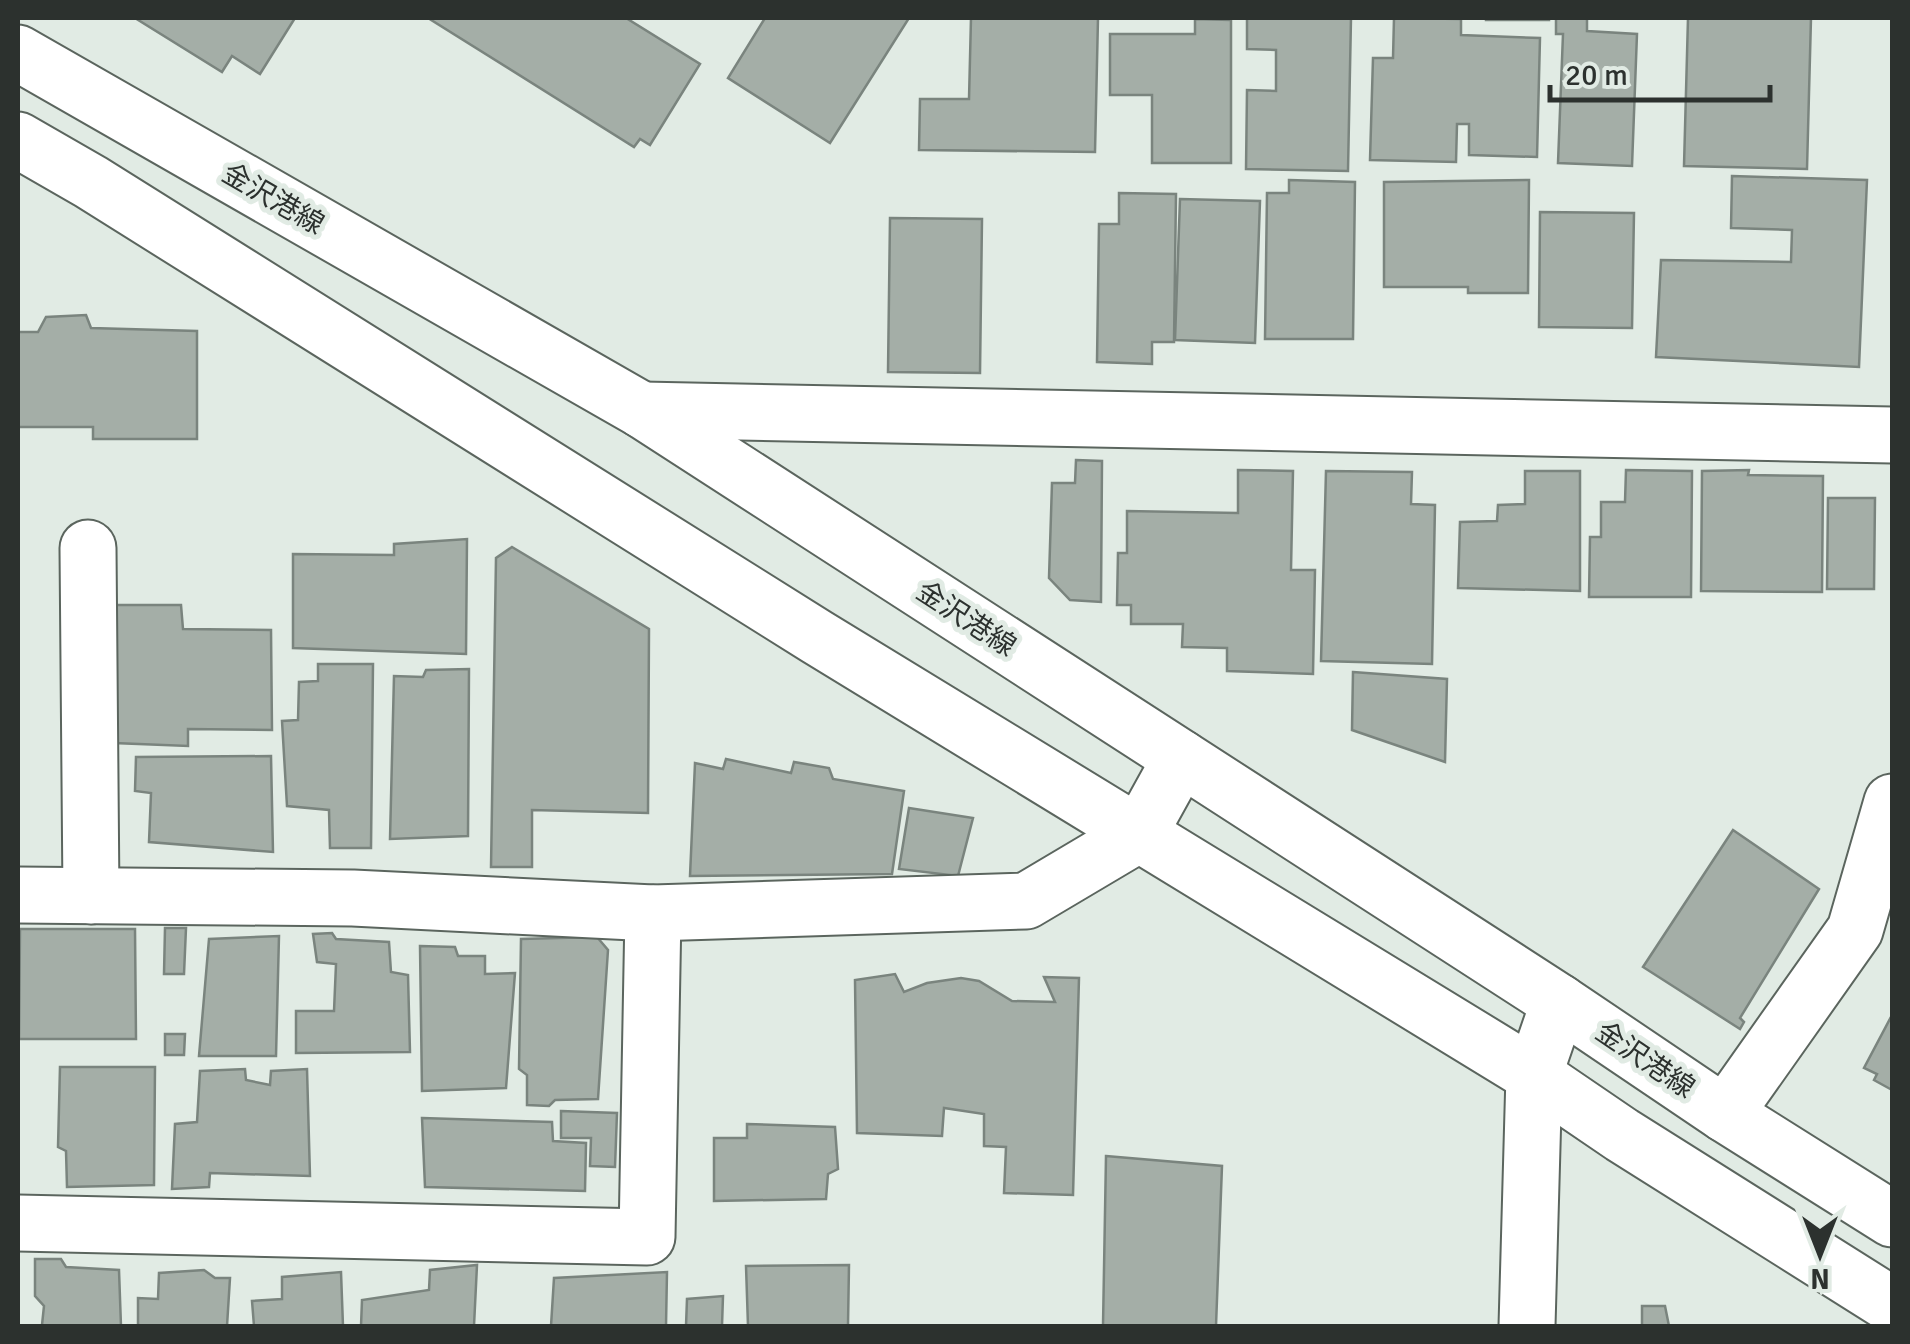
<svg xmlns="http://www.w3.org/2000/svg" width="1910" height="1344" font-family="Signika,'Noto Sans JP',sans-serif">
<rect width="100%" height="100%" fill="#e1ebe4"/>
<g fill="#a4aea7" stroke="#7a847e" stroke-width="2.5">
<polygon points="135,18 295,18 260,74 232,56 222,72"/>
<polygon points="428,18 626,18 700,64 650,145 640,139 634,147"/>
<polygon points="765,18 909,18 830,143 728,78"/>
<polygon points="971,18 1098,18 1095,152 919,150 920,99 969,99"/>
<polygon points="1247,18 1351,18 1348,171 1246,169 1247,90 1276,91 1276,50 1247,49"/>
<polygon points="1394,18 1461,19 1461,35 1540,38 1537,157 1469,155 1469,124 1457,124 1456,162 1370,160 1373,58 1393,58"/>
<rect x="1486" y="18" width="63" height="2"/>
<polygon points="1556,18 1587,18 1587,31 1637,34 1632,166 1558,163 1563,34 1556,34"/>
<polygon points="1688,18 1811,18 1807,169 1684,166"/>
<polygon points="1195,19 1231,20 1231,163 1152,163 1152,95 1110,95 1110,34 1195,34"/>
<polygon points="1732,176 1867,180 1859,367 1656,357 1661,260 1791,262 1792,230 1731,228"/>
<polygon points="1289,180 1355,182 1353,339 1265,339 1267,193 1289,193"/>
<polygon points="1529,180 1528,293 1468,293 1468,287 1384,287 1384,182"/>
<polygon points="1119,193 1176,194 1174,342 1152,342 1152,364 1097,362 1099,224 1119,224"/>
<polygon points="1180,199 1260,201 1255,343 1175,340"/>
<polygon points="1540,212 1634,213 1632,328 1539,327"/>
<polygon points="890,218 982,219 980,373 888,372"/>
<polygon points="86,315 91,328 197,331 197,439 93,439 93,427 18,427 18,332 38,332 46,317"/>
<polygon points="1076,460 1102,461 1101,602 1070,600 1049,578 1052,483 1075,483"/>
<polygon points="1238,470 1293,471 1291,570 1315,570 1313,674 1227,671 1227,648 1182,647 1183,624 1131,624 1131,605 1117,605 1118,553 1127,553 1127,511 1238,513"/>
<polygon points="1626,470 1692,471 1691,597 1589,597 1590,537 1601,537 1601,502 1625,502"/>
<polygon points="1749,470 1748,475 1823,476 1822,592 1701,591 1702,471"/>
<polygon points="1326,471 1412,472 1411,504 1435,505 1432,664 1321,661"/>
<polygon points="1525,471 1580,471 1580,591 1458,588 1460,522 1497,521 1498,505 1525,504"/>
<polygon points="1828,498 1875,498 1874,589 1827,589"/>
<polygon points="467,539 466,654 293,648 293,554 394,555 394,544"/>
<polygon points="512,547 649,629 648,813 532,810 532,867 491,867 496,558"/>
<polygon points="112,605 181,605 183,629 271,630 272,730 188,729 188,746 114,743"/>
<polygon points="318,664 373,664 371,848 330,848 329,810 287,806 282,721 298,720 299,682 318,681"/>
<polygon points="469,669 468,836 390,839 394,676 423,677 426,670"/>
<polygon points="1353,672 1447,679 1445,762 1352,730"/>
<polygon points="271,756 273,852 149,842 151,793 135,791 136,757"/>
<polygon points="726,759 791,773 794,762 829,768 833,779 904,791 892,874 690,876 695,763 723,769"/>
<polygon points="909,808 973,818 958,876 899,869"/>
<polygon points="1733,830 1819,889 1740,1018 1744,1022 1740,1029 1643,967"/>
<polygon points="165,928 186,928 184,974 164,974"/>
<polygon points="20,929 135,929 136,1039 19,1039"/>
<polygon points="332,933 336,939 389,942 391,972 408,975 410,1052 296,1053 296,1011 334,1011 336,964 317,962 313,934"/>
<polygon points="279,936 276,1056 199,1056 209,939"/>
<polygon points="597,937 608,950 598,1099 555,1100 549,1106 527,1105 527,1075 519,1069 521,939"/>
<polygon points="420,946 455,947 458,956 485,956 485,974 515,973 506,1088 422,1091"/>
<polygon points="895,974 904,992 927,983 961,978 979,981 1012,1001 1055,1002 1044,977 1079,978 1073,1195 1004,1193 1006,1147 984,1146 984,1114 944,1108 942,1136 857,1133 855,980"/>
<polygon points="1892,1015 1892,1090 1874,1080 1877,1074 1864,1068"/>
<polygon points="165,1034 185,1034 184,1055 165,1055"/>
<polygon points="60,1067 155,1067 154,1185 67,1187 66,1151 58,1147"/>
<polygon points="245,1069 246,1080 270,1085 271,1071 307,1069 310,1176 210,1173 209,1187 172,1189 175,1124 197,1122 200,1071"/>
<polygon points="561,1111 617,1113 615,1167 590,1166 591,1138 561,1138"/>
<polygon points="422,1118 552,1122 553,1141 586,1143 585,1191 425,1187"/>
<polygon points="747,1124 835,1127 838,1169 828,1174 826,1199 714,1201 714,1138 747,1138"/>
<polygon points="1106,1156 1222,1166 1216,1326 1103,1326"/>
<polygon points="35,1259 61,1259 66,1267 119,1270 121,1326 37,1326 42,1325 44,1306 35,1296"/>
<polygon points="477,1265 474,1326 361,1326 362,1300 429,1290 430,1270"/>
<polygon points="849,1265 848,1326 748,1326 746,1266"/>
<polygon points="204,1270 215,1278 230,1278 227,1326 138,1326 138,1298 158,1299 159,1273"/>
<polygon points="341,1272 343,1326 254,1326 252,1301 282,1299 282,1277"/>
<polygon points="667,1272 666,1326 551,1326 554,1278"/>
<polygon points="723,1296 722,1326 686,1326 687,1299"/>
<polygon points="1642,1306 1665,1306 1669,1326 1619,1326 1642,1326"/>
</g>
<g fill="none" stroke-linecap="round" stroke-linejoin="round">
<defs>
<g id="minor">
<polyline points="642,410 1892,435"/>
<polyline points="88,548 91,896"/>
<polyline points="18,895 353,898 653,913 1026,901 1139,834 1181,758"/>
<polyline points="1725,1114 1855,930 1892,802"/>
<polyline points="18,1223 647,1237 653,913"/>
<polyline points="1527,1326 1534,1075 1559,1002"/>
</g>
<g id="major">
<polyline points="18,53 642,410 1559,1002 1725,1114 1892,1219"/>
<polyline points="18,140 91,182 817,637 1534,1075 1622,1135 1892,1305"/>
</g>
</defs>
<use href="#minor" stroke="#5b655e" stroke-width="59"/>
<use href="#major" stroke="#5b655e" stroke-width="59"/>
<use href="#minor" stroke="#fff" stroke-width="55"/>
<use href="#major" stroke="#fff" stroke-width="55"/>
</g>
<g text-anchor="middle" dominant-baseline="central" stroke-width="10" stroke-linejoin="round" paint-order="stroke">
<g font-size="28" fill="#2c312e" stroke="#e1ebe4">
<text transform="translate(273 199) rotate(30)">金沢港線</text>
<text transform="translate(966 619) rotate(33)">金沢港線</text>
<text transform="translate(1645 1060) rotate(34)">金沢港線</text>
</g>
</g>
<rect width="1910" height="1344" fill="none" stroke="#2c312e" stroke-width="40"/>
<g transform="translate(1820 1254) rotate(180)" stroke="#e1ebe4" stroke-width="8" paint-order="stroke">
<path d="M0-8L18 38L0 25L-18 38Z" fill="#2c312e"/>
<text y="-15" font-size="28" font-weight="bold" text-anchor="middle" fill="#2c312e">N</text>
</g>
<path d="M1550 85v15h220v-15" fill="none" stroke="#2c312e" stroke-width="5"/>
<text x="1565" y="85" font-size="30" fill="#2c312e" stroke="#e1ebe4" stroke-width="8" paint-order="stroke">20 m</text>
</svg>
